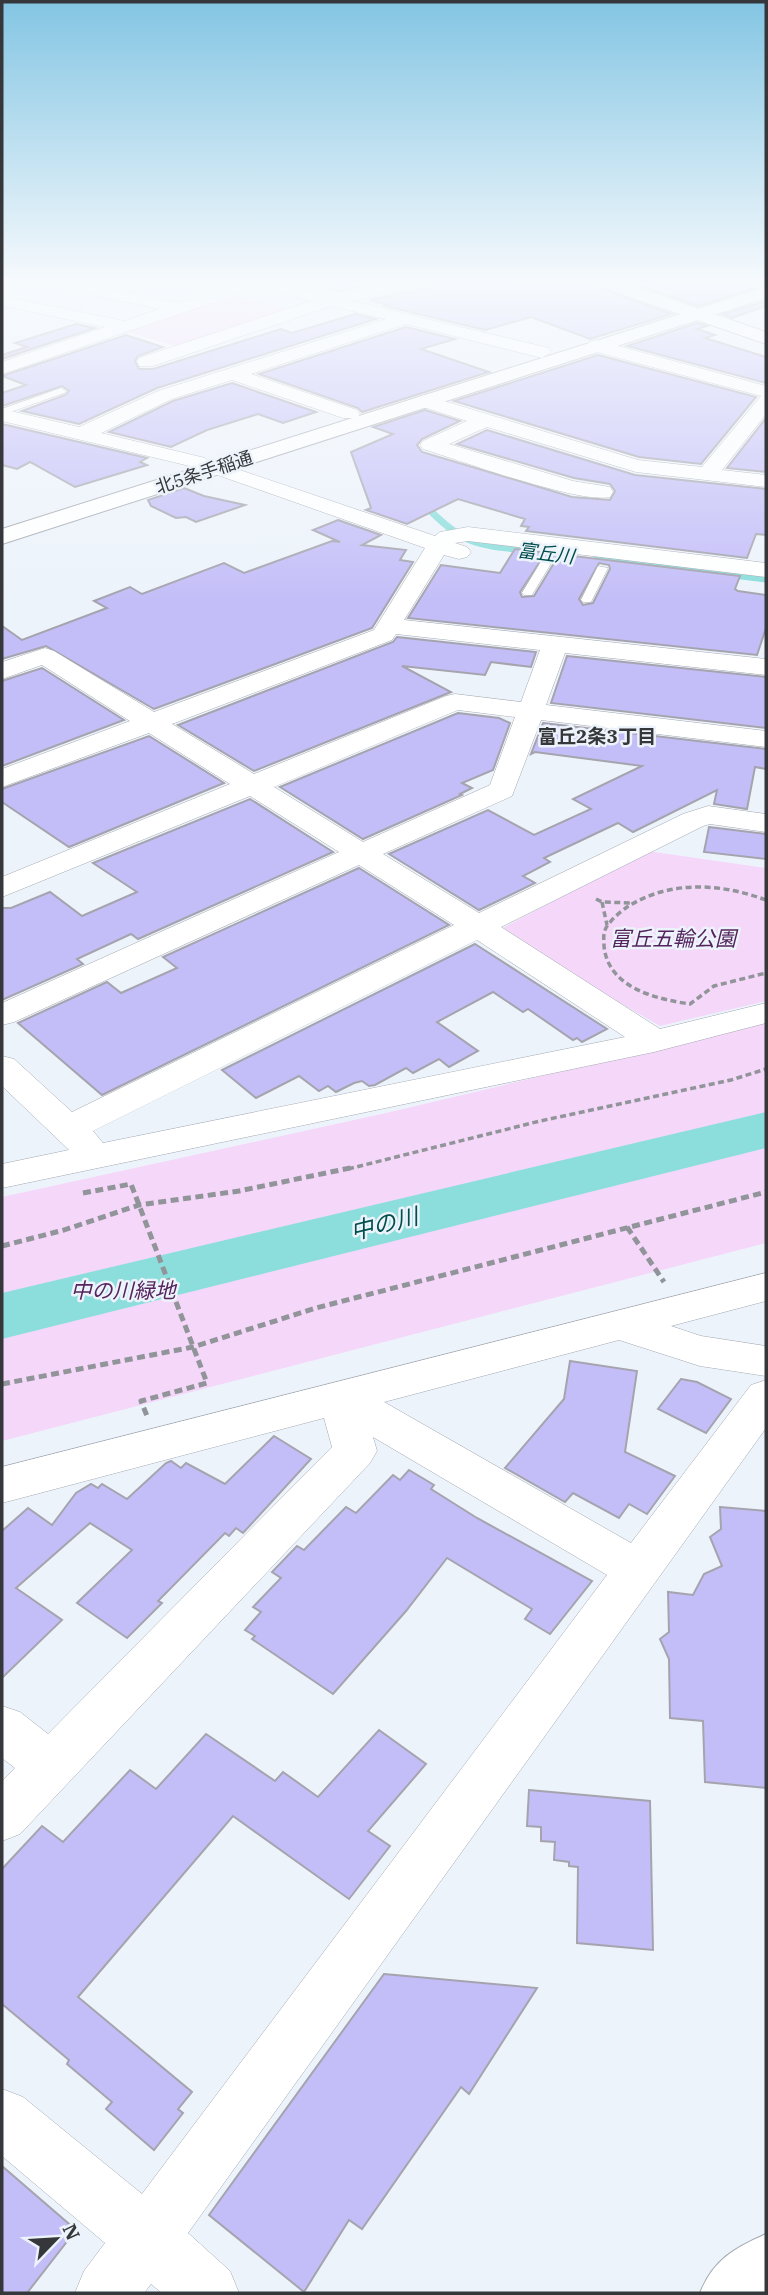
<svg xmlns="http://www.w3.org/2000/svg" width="768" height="2295" font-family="'IBM Plex Serif','Noto Sans JP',serif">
<rect width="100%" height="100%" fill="#edf3fb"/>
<g fill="#f5d7fa">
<polygon points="233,294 290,310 179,347 124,331"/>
<polygon points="647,851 766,868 766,1001 660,1026 582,981 503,928"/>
<polygon points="766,1023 766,1243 2,1441 2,1197 386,1113"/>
</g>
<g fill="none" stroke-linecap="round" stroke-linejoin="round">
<g stroke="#8bdedc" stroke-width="7">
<path d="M424,504c36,39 51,41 102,46"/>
<polyline points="597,559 766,579"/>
</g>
<polygon fill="#8bdedc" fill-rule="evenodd" points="766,1112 766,1148 2,1339 2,1293"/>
</g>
<g fill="#c4bef8" stroke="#a5a4ae" stroke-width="2" fill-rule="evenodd">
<polygon points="328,280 389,280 339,291 327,287"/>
<polygon points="437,280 587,280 592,286 672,314 590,339 531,317 485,330 385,306 388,305 370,300 433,287"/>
<polygon points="624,280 766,280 766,285 698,306"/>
<polygon points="766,301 766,306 732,318 723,314"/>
<polygon points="355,314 376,319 157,388 79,424 22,411 65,395 69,391 62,386 2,406 2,393 26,385 2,376 126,335 163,347 138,356 135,361 139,369 153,369 281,329 292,333"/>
<polygon points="697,323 707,326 697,329 715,335 705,338 766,357 766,383 627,346"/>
<polygon points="76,324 95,328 2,359 2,355 27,347 15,343"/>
<polygon points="406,327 455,339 421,349 489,372 362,412 358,408 259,374"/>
<polygon points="598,355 756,397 701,464 639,457 454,401"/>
<polygon points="232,383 316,412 283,423 258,414 207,430 171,447 109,432 173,401"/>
<polygon points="425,410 460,421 422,439 417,445 422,452 572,497 610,500 615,491 610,484 574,478 457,444 487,430 635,475 766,489 766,535 756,534 747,558 526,531 529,527 521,526 525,519 458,499 407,524 366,510 371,508 351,452 393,434 373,427"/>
<polygon points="766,418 766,472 727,468"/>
<polygon points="2,424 147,458 140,462 147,465 75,487 30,462 17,469 2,465"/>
<polygon points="184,488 204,496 245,505 196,522 186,517 176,518 151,506 148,500"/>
<polygon points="338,520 381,535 362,545 406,550 400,560 413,562 372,628 154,709 46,646 2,659 2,626 22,640 107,608 94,601 130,587 142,594 224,563 244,573 332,541 340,542 313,530"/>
<path d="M515,549l225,27 -5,13 3,2 28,4v33l-9,27 -349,-37 33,-53 59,8zM543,557l10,2 1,4 -20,33 -12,1 -2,-5zM599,563l10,2 1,4 -17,34 -10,2 -4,-6z"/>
<polygon points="397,637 536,652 531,667 491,662 485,675 402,666 451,692 254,771 178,725 393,642"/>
<polygon points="567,656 766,677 766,728 551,703"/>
<polygon points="42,668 124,720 2,766 2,681"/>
<polygon points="458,713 499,718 510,723 493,770 462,783 472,788 460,794 462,795 363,839 280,787"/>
<polygon points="543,723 766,749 766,769 755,767 747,809 714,804 717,790 633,832 618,823 544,858 550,862 523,876 535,883 479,910 389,854 488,810 534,835 591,809 573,799 642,766 535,752 531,754"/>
<polygon points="149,736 224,783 69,847 2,802 2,789"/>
<polygon points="250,799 333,852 138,939 131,934 77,959 83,964 2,1000 2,908 11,908 50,892 82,916 137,892 93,863"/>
<polygon points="709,827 766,834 766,859 704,852"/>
<polygon points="359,868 449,925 102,1095 18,1023 107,982 121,993 177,968 163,957"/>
<polygon points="475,944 607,1029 582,1042 577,1038 573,1040 528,1009 523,1012 493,992 437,1022 478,1051 449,1067 439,1059 413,1073 406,1068 375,1085 369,1086 362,1081 354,1083 336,1092 328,1086 319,1091 299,1076 256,1098 222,1070"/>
<polygon points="570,1361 637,1371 625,1452 675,1476 647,1514 629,1504 619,1518 573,1493 565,1502 505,1468 564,1399"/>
<polygon points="681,1379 697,1382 731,1399 706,1433 658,1409"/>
<polygon points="274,1436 311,1459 243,1533 236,1528 229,1536 225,1533 158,1601 162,1603 127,1638 77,1603 132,1550 90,1523 16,1588 62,1620 2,1678 2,1531 28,1508 52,1525 76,1493 91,1484 98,1488 102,1484 127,1499 166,1463 171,1461 181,1468 186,1463 225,1484"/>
<polygon points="409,1470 434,1485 431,1489 477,1518 592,1581 550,1634 525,1619 532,1609 447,1558 406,1611 333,1694 252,1639 255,1636 245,1630 261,1612 253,1607 281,1578 272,1572 297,1546 304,1550 346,1507 356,1513 393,1475 400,1480"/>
<polygon points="720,1507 766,1511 766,1788 705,1782 703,1721 670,1718 669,1659 660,1639 669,1632 668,1592 693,1595 704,1574 722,1566 710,1537 721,1529"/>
<polygon points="379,1730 426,1764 368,1831 390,1846 349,1899 233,1816 78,1997 192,2092 178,2109 183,2113 154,2150 106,2109 112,2102 67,2064 69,2060 2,2004 2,1869 42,1826 63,1842 130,1770 156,1789 206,1734 275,1781 283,1772 318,1797"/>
<polygon points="529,1790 650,1801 653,1950 577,1943 578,1867 569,1866 569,1862 554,1860 555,1842 541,1841 541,1827 527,1826"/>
<polygon points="384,1974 537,1988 469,2094 461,2087 362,2229 349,2220 304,2292 209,2215"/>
<polygon points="2,2166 76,2230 27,2293 2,2293"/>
</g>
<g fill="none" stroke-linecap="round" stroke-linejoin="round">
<defs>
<g id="service">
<polygon points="61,388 66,391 64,393 2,415 2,409"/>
<polygon points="542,560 552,562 532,595 524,595 522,593"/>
<polygon points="598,566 608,568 591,602 583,602 581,600"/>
</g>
<g id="minor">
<polygon points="69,280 178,303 238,283 237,280 271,280 330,295 402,280 434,280 432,284 352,301 549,348 551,352 542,358 406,324 251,374 357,410 360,414 357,418 343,418 232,380 172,399 101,433 205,458 209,462 205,466 198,468 2,421 2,409 79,427 158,391 386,319 331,306 153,366 139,366 137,362 139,358 311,301 256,288 2,374 2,362 105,327 2,306 2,296 125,321 159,309 49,286 41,281"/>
<path d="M596,340l170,46v28l-44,56 44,5v12l-130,-15 -149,-45 -38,17 124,37 37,6 3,5 -3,5c-31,7 -151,-37 -187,-48l-3,-4 3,-4 44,-20 -50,-16 -3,-4 10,-6 214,65 64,7 59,-71 -172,-46 -2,-4 2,-4z"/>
<path d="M216,462l219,74 5,-4 28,-5 298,36v14l-298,-36 -13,2 12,4 4,5 -4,5 -8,2 -15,-4 -40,65 362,39v16l-201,-22 -19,52 220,26v16l-225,-27 -29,76 -129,58 96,59 204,-99 25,-8 58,8v18l-56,-8 -7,2 -202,101 159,102 106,-26v20l-112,29 -652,136v-24l67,-14 -67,-64v-30l12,3 58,53 382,-187 -95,-60 -345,157 -12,3v-22l337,-151 -89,-56 -248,101v-20l228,-93 -81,-51 -147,54v-18l128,-48 -88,-56 -40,14v-17l43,-14 9,3 100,61 220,-82 51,-82 -216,-76 -4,-4 4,-4zM396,634l144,16 -19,52 -66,-8 -9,2 -192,78 -82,-50 220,-84zM458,710l57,7 -25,68 -127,57 -89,-55zM477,940l148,97 -522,106 -10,-12z"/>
<polygon points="766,1273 766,1301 671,1326 701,1336 766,1346 766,1376 700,1366 619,1340 384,1402 631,1543 751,1385 766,1380 766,1428 188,2233 230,2271 239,2293 162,2293 151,2284 144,2293 75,2293 84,2271 105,2243 2,2156 2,2089 23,2097 142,2194 607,1575 373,1437 377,1451 370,1463 20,1834 2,1841 2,1781 15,1768 2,1758 2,1706 20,1712 48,1734 332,1447 324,1418 2,1503 2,1467"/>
</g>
<g id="tertiary">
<polygon points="590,280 616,280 766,332 766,344 593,284"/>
<path d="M766,2234v59h-66c13,-33 34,-45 66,-59z"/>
</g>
<polygon id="trunk" points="766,287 766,298 2,544 2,529"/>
</defs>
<use href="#service" stroke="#a4a9b1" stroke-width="1"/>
<use href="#minor" stroke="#a4a9b1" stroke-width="1"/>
<use href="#tertiary" stroke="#a4a9b1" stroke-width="2"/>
<use href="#trunk" stroke="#a4a9b1" stroke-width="2"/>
<g stroke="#91959a" stroke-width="3.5" stroke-dasharray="6 3.5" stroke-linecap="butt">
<polyline points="596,899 602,902 632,903"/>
<path d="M766,900c-46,-17 -96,-20 -139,7 -7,5 -19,15 -22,23 -2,5 -1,11 -1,16 4,42 52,53 86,58l24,-18 52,-13"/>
<polyline points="602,902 607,925"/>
<polyline points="348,1169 540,1121 731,1080 766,1069"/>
</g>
<g stroke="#91959a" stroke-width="5" stroke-dasharray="8 4.5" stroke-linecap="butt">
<polyline points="83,1193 131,1184 207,1383 141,1401 147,1416"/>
<polyline points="627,1227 664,1282"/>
<polyline points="2,1246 64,1230 139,1205 239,1191 355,1167"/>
<polyline points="2,1384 193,1347 316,1308 766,1192"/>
</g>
<use href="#service" fill="#fff" fill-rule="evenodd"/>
<use href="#minor" fill="#fff" fill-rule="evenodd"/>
<use href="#tertiary" fill="#fff" fill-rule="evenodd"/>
<use href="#trunk" fill="#fff" fill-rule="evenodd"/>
</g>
<linearGradient id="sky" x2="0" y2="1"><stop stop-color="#83c5e3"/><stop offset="0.47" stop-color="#f7fafd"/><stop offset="1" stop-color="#f7fafd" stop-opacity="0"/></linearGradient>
<rect width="768" height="601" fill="url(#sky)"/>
<g text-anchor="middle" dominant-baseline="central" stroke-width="5" stroke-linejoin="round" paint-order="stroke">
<g font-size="18" fill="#35373a" stroke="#edf3fb">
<text transform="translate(204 472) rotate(-18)">北5条手稲通</text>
</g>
<g font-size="19" font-style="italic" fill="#004e4d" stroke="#edf3fb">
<text transform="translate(546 553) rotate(7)">富丘川</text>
</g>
<g font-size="19" font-weight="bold" fill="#35373a" stroke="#edf3fb">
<text x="597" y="736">富丘2条3丁目</text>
</g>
<g font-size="21" font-style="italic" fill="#55245e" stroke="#edf3fb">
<text x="673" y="938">富丘五輪公園</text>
<text x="123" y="1290">中の川緑地</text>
</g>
<g font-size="23" font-style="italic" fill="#004e4d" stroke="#edf3fb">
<text transform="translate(384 1223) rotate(-14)">中の川</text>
</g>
</g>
<rect width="768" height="2295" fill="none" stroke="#35373a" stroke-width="7"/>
<g transform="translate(56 2239) rotate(65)" stroke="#edf3fb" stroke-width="5" paint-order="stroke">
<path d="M0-5L12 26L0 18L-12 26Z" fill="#35373a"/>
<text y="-10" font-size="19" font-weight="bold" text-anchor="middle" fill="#35373a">N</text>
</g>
</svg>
